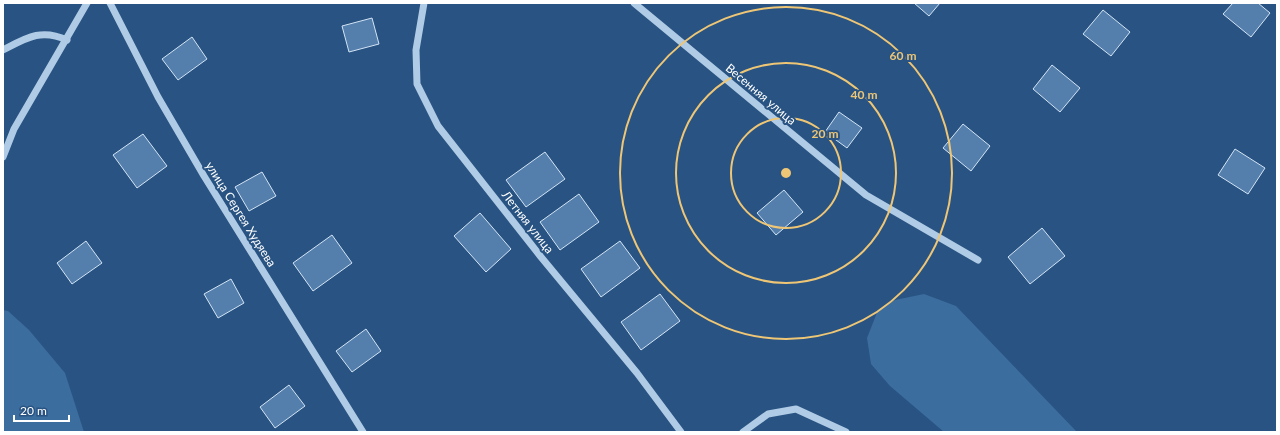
<svg xmlns="http://www.w3.org/2000/svg" width="1280" height="435" font-family="Lato,sans-serif">
<rect width="100%" height="100%" fill="#285382"/>
<g fill="#3c6d9f">
<polygon points="924,294 956,306 1077,432 944,432 890,386 871,364 867,338 878,310 895,300"/>
<polygon points="3,310 8,311 29,330 65,373 84,432 3,432"/>
</g>
<g fill="#547fac" stroke="#d3e4f5">
<polygon points="914,3 940,3 929,16"/>
<polygon points="1233,3 1258,3 1270,13 1251,37 1223,14"/>
<polygon points="1103,10 1130,32 1111,56 1083,34"/>
<polygon points="372,18 379,44 349,52 342,26"/>
<polygon points="192,37 207,59 178,80 162,59"/>
<polygon points="1052,65 1080,88 1060,112 1033,89"/>
<polygon points="839,112 862,128 847,148 825,132"/>
<polygon points="963,124 990,146 971,171 943,148"/>
<polygon points="143,134 167,166 137,188 113,155"/>
<polygon points="1235,149 1265,168 1248,194 1218,175"/>
<polygon points="545,152 565,179 526,207 506,180"/>
<polygon points="262,172 276,196 249,211 235,187"/>
<polygon points="784,190 803,212 776,235 757,213"/>
<polygon points="579,194 599,222 560,250 540,222"/>
<polygon points="480,213 511,249 486,272 454,236"/>
<polygon points="1042,228 1065,256 1030,284 1008,257"/>
<polygon points="332,235 352,263 313,291 293,263"/>
<polygon points="86,241 102,263 72,284 57,263"/>
<polygon points="620,241 640,268 601,297 581,269"/>
<polygon points="231,279 244,303 218,318 204,294"/>
<polygon points="660,294 680,321 641,350 621,322"/>
<polygon points="366,329 381,351 352,372 336,351"/>
<polygon points="289,385 305,406 275,428 260,407"/>
</g>
<g fill="none" stroke-linecap="round" stroke-linejoin="round">
<g stroke="#b0cbe6" stroke-width="7">
<polyline points="110,3 158,97 204,176 363,432"/>
<polyline points="424,3 416,50 417,84 438,126 541,257 637,373 681,432"/>
<polyline points="634,3 866,195 978,260"/>
<path d="M3,50c23,-12 38,-22 64,-10"/>
<polyline points="3,157 14,129 87,3"/>
<polyline points="743,432 768,414 796,409 846,432"/>
</g>
</g>
<g fill="none" stroke="#eec676" stroke-width="2">
<circle cx="786" cy="173" r="55"/>
<circle cx="786" cy="173" r="110"/>
<circle cx="786" cy="173" r="166"/>
</g>
<g text-anchor="middle" dominant-baseline="central" stroke-width="4" stroke-linejoin="round" paint-order="stroke">
<g font-size="12" fill="#fff" stroke="#285382">
<text transform="translate(761 94) rotate(40)">Весенняя улица</text>
<text transform="translate(241 214) rotate(58)">улица Сергея Худяева</text>
<text transform="translate(528 222) rotate(52)">Летняя улица</text>
</g>
</g>
<circle cx="786" cy="173" r="6" fill="#eec676" stroke="#285382" stroke-width="2"/>
<g font-size="12" text-anchor="middle" font-weight="bold" fill="#eec676" stroke="#285382" stroke-width="4" stroke-linejoin="round" paint-order="stroke">
<text x="903" y="60">60 m</text>
<text x="864" y="99">40 m</text>
<text x="825" y="138">20 m</text>
</g>
<rect width="1280" height="435" fill="none" stroke="#ffffff" stroke-width="8"/>
<path d="M14 415v6h55v-6" fill="none" stroke="#ffffff" stroke-width="2"/>
<text x="20" y="415" font-size="12" fill="#ffffff" stroke="#285382" stroke-width="3" paint-order="stroke">20 m</text>
</svg>
